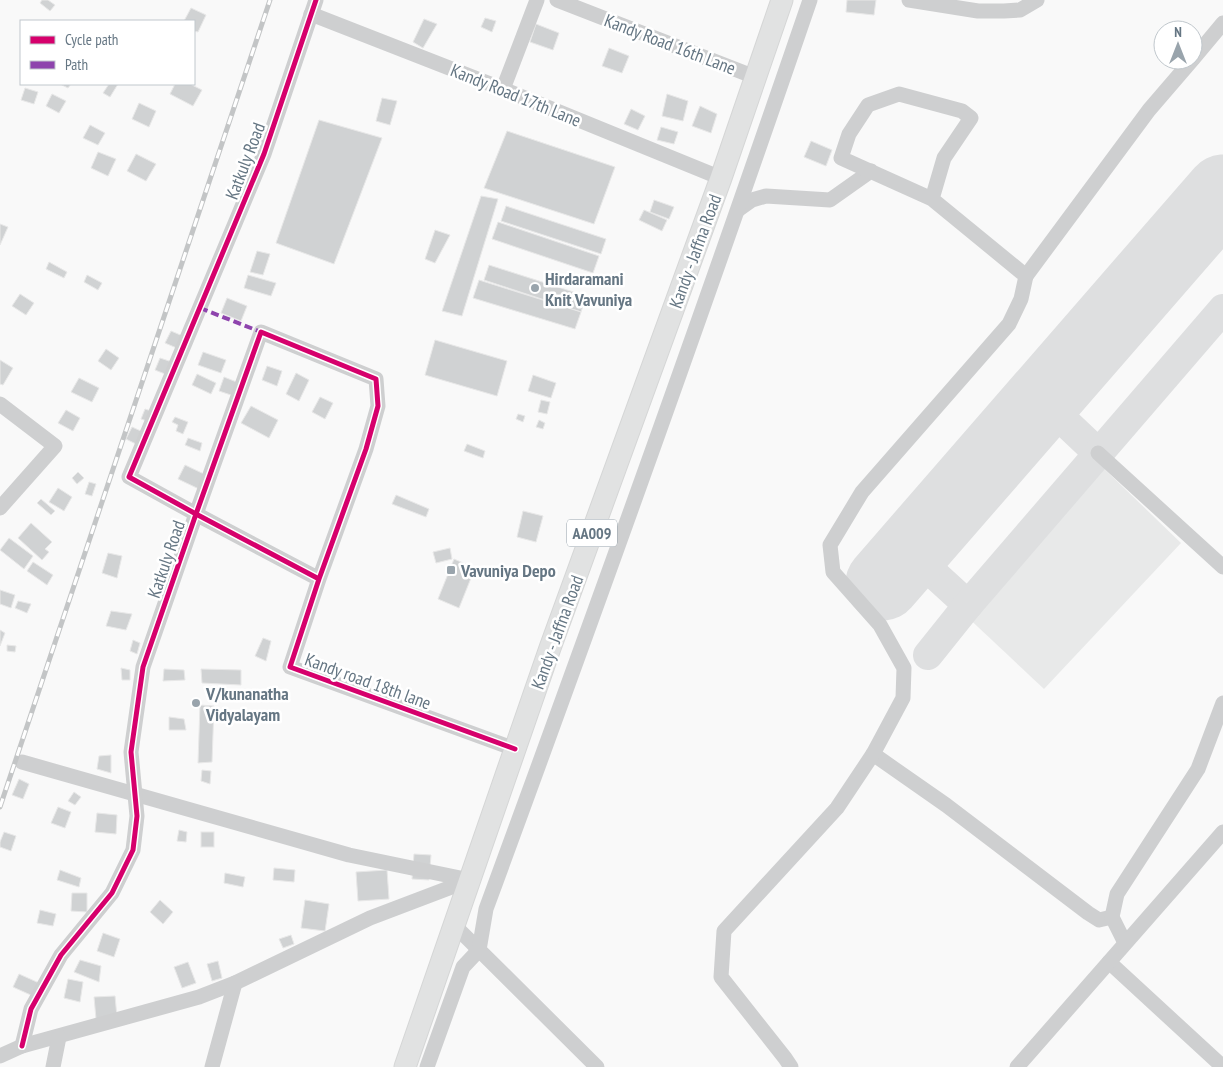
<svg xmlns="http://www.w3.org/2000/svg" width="1223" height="1067" font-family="'PT Sans Narrow',sans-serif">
<rect width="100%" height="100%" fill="#f9f9f9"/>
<polygon fill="#e8e9e9" points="1094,459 1181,543 1044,689 962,612"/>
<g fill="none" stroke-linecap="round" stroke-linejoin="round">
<g stroke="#dedfe0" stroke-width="30">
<polyline points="1042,400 1098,453"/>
<polyline points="910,552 968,605"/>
<polyline points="928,655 968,605 1223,309"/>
</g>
<polyline stroke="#dedfe0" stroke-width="75" points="883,583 1223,192"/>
</g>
<g fill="#d0d2d3" stroke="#e8e8e8">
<polygon points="42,0 48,0 55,5 50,11 40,3"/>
<polygon points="847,0 876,0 874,15 846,12"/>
<polygon points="191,8 206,15 198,32 194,31 194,21 184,21"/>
<polygon points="485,18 496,21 492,32 481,27"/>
<polygon points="424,19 437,24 423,48 413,42"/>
<polygon points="536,24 559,33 553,50 530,42"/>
<polygon points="609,48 629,56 622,73 602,66"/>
<polygon points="60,84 71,84 68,88"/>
<polygon points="109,84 118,84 110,97 103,93"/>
<polygon points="175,84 190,84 202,90 193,106 170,94"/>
<polygon points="25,88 38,92 34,104 21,100"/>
<polygon points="52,94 66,101 59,113 46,106"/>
<polygon points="667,94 688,101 683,121 662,116"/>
<polygon points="382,98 397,101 390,125 376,121"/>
<polygon points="139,103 156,111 149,127 132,119"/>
<polygon points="700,106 717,114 711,133 692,126"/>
<polygon points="631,109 645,116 638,130 624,124"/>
<polygon points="319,120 382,138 334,264 276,243"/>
<polygon points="90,125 105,133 98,145 83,138"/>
<polygon points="661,127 678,132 674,144 657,140"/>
<polygon points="507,131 615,167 594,224 484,188"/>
<polygon points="811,141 832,150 826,166 804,157"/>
<polygon points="98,152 116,159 108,176 91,168"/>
<polygon points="136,154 156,164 146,181 127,171"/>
<polygon points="481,196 498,199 462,316 442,311"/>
<polygon points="654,200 674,207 669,219 650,212"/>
<polygon points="506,206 606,239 601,254 501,221"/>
<polygon points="644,210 667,220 662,231 639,220"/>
<polygon points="498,222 599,256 593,273 492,239"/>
<polygon points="0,224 8,227 0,245"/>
<polygon points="435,230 450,235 435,263 425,259"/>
<polygon points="257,251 270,254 263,275 250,272"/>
<polygon points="49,262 67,272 64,278 46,269"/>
<polygon points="489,265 586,296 581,312 484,280"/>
<polygon points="87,275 102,283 98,290 84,282"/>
<polygon points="248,275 276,283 271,296 244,288"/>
<polygon points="479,280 581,312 575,329 473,298"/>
<polygon points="20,294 34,303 26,315 12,306"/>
<polygon points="227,298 247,306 241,321 221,313"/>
<polygon points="171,331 185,337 179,349 165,343"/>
<polygon points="435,340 507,361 497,396 425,375"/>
<polygon points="106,349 119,358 111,370 98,361"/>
<polygon points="203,352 226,360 221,373 198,365"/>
<polygon points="160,358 175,363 170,376 155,370"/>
<polygon points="0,360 13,368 3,385 0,384"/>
<polygon points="267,366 282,371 277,386 262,380"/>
<polygon points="296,373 309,380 299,401 286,394"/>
<polygon points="197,374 216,383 211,394 192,385"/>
<polygon points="533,375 556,383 551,398 528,391"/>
<polygon points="224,377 239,383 234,396 219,391"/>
<polygon points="79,378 99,388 92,402 71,392"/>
<polygon points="320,397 333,403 325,419 312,412"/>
<polygon points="541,400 550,402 547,414 538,412"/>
<polygon points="251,406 278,420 269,438 241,423"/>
<polygon points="145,409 154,412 150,422 141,419"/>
<polygon points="66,410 80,418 73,431 58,423"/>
<polygon points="518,414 525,416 523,422 516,419"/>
<polygon points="175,417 188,422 183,434 176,431 178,425 172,422"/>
<polygon points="539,420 545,423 543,429 536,427"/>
<polygon points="132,427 143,432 136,444 126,439"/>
<polygon points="188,438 202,443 200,451 185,445"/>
<polygon points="467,444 485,451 483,458 464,451"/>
<polygon points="185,465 206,475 199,489 178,479"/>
<polygon points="78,472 84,478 77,484 72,478"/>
<polygon points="89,482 96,484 92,496 85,494"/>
<polygon points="58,488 72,497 64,511 49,502"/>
<polygon points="396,495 429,509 426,517 392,504"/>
<polygon points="41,499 55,511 51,515 37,503"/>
<polygon points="523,511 543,516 536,542 517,537"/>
<polygon points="31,523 52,542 45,549 49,552 42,560 18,538"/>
<polygon points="9,538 33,556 24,569 0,550"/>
<polygon points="450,548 452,559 436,563 433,552"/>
<polygon points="108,553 122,556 117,578 102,573"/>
<polygon points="454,559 475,568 459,608 438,599"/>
<polygon points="33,562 53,575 47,585 27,571"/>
<polygon points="0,590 15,595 11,608 0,604"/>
<polygon points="18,601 31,604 27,613 15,608"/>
<polygon points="111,611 132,614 126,630 106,626"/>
<polygon points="0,630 5,633 0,646"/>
<polygon points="263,638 271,641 266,661 255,656"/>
<polygon points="133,640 140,643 137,654 130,651"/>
<polygon points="7,645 16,646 15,652 7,651"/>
<polygon points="121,668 130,670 130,680 122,680"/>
<polygon points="164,669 184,670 185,680 163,681"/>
<polygon points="201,669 241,670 241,685 202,683"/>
<polygon points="200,705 214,706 212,762 198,763"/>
<polygon points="169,717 184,719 186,730 169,730"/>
<polygon points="111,755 111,773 97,769 99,756"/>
<polygon points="202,770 211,771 210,784 201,781"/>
<polygon points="19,779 29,784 23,799 12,795"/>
<polygon points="74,792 81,797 75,805 68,801"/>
<polygon points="58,807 71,812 65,828 51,823"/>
<polygon points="97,813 117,815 116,834 95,832"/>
<polygon points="179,830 187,832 186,842 177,841"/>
<polygon points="4,832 16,836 11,851 0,847 0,842"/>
<rect x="201" y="832" width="13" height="15"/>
<polygon points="414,854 431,855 429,880 412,879"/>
<polygon points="274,868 295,870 294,882 273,880"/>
<polygon points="60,870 81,878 79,887 57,880"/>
<polygon points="387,870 389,899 358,901 356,872"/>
<polygon points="225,873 245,877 243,887 224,883"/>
<polygon points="72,893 87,893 87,912 71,911"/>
<polygon points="160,900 173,912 163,924 150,912"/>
<polygon points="305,900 329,904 325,931 301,928"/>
<polygon points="40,910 56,914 53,926 37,923"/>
<polygon points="103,933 120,939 114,957 97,951"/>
<polygon points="291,935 294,944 283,948 279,939"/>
<polygon points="80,960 101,966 99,982 74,972"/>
<polygon points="218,961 222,978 212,981 207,964"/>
<polygon points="188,962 196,983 182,988 174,967"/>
<polygon points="19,974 39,983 33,996 13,987"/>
<polygon points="68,979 83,982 80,1002 64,998"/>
<polygon points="115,996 117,1017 96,1019 94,997"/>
</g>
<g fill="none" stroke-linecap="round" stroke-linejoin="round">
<defs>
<polyline id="highway" points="405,1067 550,648 721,178 782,0"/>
</defs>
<use href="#highway" stroke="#d5d6d6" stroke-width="23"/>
<g stroke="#cecfd0" stroke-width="15">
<polyline points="557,0 755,77"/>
<polyline points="909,0 978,11 1004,11 1020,10 1037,0"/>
<polyline points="311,14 503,89 721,178"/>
<polyline points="1193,59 1223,23"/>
<polyline points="503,89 537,0"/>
<polyline points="738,210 752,200 766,196 830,200 871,171"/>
<polyline points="1026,276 1149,110 1192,60"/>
<polyline points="0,404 55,446 0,508"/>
<polyline points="1098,453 1223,567"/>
<polyline points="319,579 366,449 378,406 376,379 261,332 196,514 319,579 290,667 515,749"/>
<polyline points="873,754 946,805 1088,913 1099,920 1112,917"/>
<polyline points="22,762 349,855 470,880"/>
<polyline points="454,925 597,1067"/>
<polyline points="1125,943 1112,917 1117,894 1198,769 1223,703"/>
<polyline points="1109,962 1223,1067"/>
<polyline points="22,1046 31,1009 61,955 112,893 133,850 137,816 131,752 143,667 196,514 129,477 264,154 316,0"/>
<polyline points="0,1056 22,1046 199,997 235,983 370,918 470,880"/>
<polyline points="53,1067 59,1037"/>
<polyline points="212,1067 235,983"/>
<path d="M427,1067l36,-100 16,-17 7,-41c111,-302 220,-605 324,-909"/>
<polyline points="791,1067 785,1058 721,977 724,931 837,808 873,754 903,698 904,668 880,625 833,572 830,545 862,492 1009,324 1021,299 1026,276 932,199 841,158 849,134 868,105 899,94 962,111 971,118 944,158 932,199"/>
<polyline points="1017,1067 1223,832"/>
</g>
<use href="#highway" stroke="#e1e2e2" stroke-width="21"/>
<defs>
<polyline id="rail" points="0,807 270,0"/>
</defs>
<use href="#rail" stroke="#c3c5c6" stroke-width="5"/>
<use href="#rail" stroke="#fff" stroke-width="3" stroke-dasharray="9" stroke-linecap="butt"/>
<polyline stroke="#8e44ad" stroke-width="4" stroke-dasharray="8 4" stroke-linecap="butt" points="200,308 261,332"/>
<defs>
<g id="cycleway">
<polyline points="319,579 366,449 378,406 376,379 261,332 196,514 319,579 290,667 515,749"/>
<polyline points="22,1046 31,1009 61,955 112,893 133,850 137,816 131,752 143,667 196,514 129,477 264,154 316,0"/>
</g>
</defs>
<use href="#cycleway" stroke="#fff" stroke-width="8"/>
<use href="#cycleway" stroke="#d6006c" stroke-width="5"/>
</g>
<g fill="#99a4ac" stroke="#fff" stroke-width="2">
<circle cx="535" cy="288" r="5"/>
<rect x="446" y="565" width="10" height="10" rx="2.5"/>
<circle cx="196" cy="703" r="5"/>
</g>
<g text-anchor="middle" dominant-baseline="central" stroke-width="5" stroke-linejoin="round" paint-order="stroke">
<rect fill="#fff" stroke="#939fa8" stroke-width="1" x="567" y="519.5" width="50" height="27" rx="4"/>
<g font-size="16" font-weight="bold" fill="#657683">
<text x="592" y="533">AA009</text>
</g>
<g font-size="18" fill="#657683" stroke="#fff">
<text transform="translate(670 44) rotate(21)">Kandy Road 16th Lane</text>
<text transform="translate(516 95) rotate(22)">Kandy Road 17th Lane</text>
<text transform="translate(245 161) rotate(-69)">Katkuly Road</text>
<text transform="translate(695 251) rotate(-70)">Kandy - Jaffna Road</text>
<text transform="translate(166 559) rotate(-71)">Katkuly Road</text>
<text transform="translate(557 632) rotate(-70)">Kandy - Jaffna Road</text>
<text transform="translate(368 681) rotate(20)">Kandy road 18th lane</text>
</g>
<g font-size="18" font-weight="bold" fill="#657683" stroke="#fff" text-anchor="start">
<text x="545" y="278">Hirdaramani<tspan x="545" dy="21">Knit Vavuniya</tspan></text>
<text x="461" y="570">Vavuniya Depo</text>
<text x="206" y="693">V/kunanatha<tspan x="206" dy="21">Vidyalayam</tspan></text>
</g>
</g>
<rect x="20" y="20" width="175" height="65" fill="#ffffff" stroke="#c1c8cd"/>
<rect x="30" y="36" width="25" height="8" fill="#d6006c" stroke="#c1c8cd"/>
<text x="65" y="45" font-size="15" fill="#657683">Cycle path</text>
<rect x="30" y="61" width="25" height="8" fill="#8e44ad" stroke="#c1c8cd"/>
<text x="65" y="70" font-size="15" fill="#657683">Path</text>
<g transform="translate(1178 45)"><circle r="24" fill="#ffffff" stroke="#c1c8cd"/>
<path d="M0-4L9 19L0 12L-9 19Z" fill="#99a4ac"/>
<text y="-8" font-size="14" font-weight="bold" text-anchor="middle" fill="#657683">N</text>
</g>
</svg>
